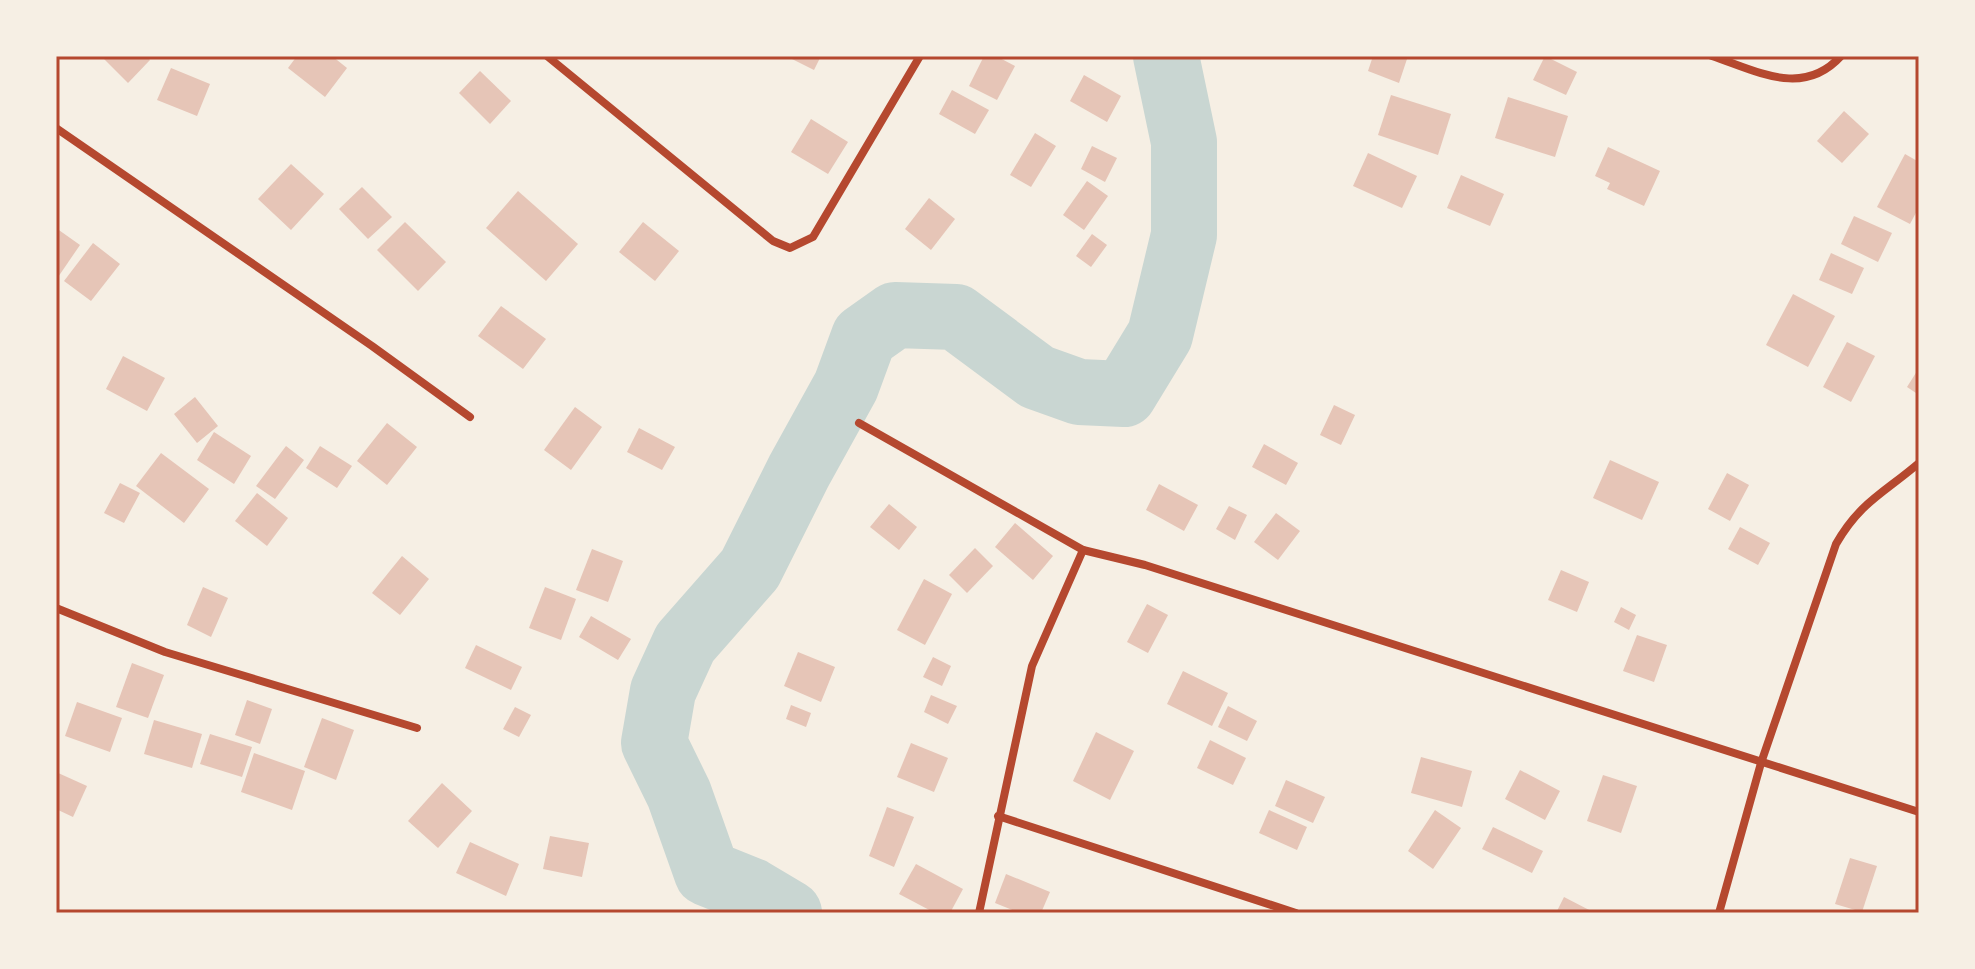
<svg xmlns="http://www.w3.org/2000/svg" width="1975" height="969" font-family="'Nunito Sans',sans-serif">
<rect width="100%" height="100%" fill="#f6efe4"/>
<g fill="none" stroke-linecap="round" stroke-linejoin="round">
<polyline stroke="#c9d6d2" stroke-width="66" points="789,913 752,891 707,873 679,794 654,743 663,691 685,643 750,569 799,471 846,386 864,337 895,315 956,317 1037,377 1079,392 1124,394 1160,335 1184,235 1184,142 1166,56"/>
</g>
<g fill="#e6c5b7">
<polygon points="101,56 147,56 150,60 128,83"/>
<polygon points="297,56 332,56 347,68 325,97 288,68"/>
<polygon points="786,56 821,56 814,70"/>
<polygon points="984,56 996,56 1015,66 997,100 969,86"/>
<polygon points="1373,56 1408,56 1399,83 1368,71"/>
<polygon points="1545,56 1577,72 1566,95 1533,80"/>
<polygon points="171,68 210,84 197,116 157,100"/>
<polygon points="480,71 511,101 490,124 459,93"/>
<polygon points="1084,75 1121,96 1107,122 1070,101"/>
<polygon points="952,90 989,110 975,134 939,114"/>
<polygon points="1391,95 1451,114 1438,155 1378,135"/>
<polygon points="1508,97 1568,116 1555,157 1495,138"/>
<polygon points="1844,111 1869,134 1842,163 1817,141"/>
<polygon points="811,119 848,142 828,174 791,152"/>
<polygon points="1035,133 1056,146 1031,187 1010,175"/>
<polygon points="1092,146 1117,158 1105,182 1081,169"/>
<polygon points="1608,147 1660,171 1644,206 1607,189 1610,183 1595,176"/>
<polygon points="1368,153 1417,176 1402,208 1353,186"/>
<polygon points="1905,154 1919,162 1919,207 1910,224 1877,207"/>
<polygon points="291,164 324,194 291,230 258,199"/>
<polygon points="1461,175 1504,194 1490,226 1447,208"/>
<polygon points="1087,181 1108,196 1084,230 1063,215"/>
<polygon points="362,187 392,217 368,239 339,209"/>
<polygon points="518,191 578,244 546,281 486,228"/>
<polygon points="929,198 955,219 931,250 905,229"/>
<polygon points="1854,216 1892,233 1878,262 1841,244"/>
<polygon points="405,222 446,262 418,291 377,250"/>
<polygon points="643,222 679,251 655,281 619,252"/>
<polygon points="56,228 80,245 56,280"/>
<polygon points="1092,234 1107,245 1091,267 1076,256"/>
<polygon points="93,243 120,264 91,301 64,281"/>
<polygon points="1831,253 1864,268 1852,294 1819,280"/>
<polygon points="1793,294 1835,316 1808,367 1766,345"/>
<polygon points="501,306 546,339 523,369 478,336"/>
<polygon points="1847,342 1875,356 1851,402 1823,387"/>
<polygon points="123,356 165,378 147,411 106,389"/>
<polygon points="1919,368 1919,395 1907,387"/>
<polygon points="195,397 218,426 197,443 174,414"/>
<polygon points="1334,405 1355,415 1341,445 1320,435"/>
<polygon points="575,407 602,427 571,470 544,450"/>
<polygon points="387,423 417,447 387,485 357,461"/>
<polygon points="639,428 675,447 662,470 627,452"/>
<polygon points="214,432 251,456 234,484 197,460"/>
<polygon points="1264,444 1298,463 1286,485 1252,467"/>
<polygon points="286,446 304,460 275,499 256,486"/>
<polygon points="320,446 352,466 337,488 306,468"/>
<polygon points="161,453 209,489 184,523 136,486"/>
<polygon points="1610,460 1659,482 1642,520 1593,498"/>
<polygon points="1727,473 1749,485 1730,521 1708,509"/>
<polygon points="120,483 140,493 124,523 104,513"/>
<polygon points="1159,484 1198,505 1184,531 1146,510"/>
<polygon points="257,493 288,518 267,546 235,521"/>
<polygon points="889,504 917,527 899,550 870,527"/>
<polygon points="1229,506 1247,515 1235,540 1216,529"/>
<polygon points="1276,513 1300,531 1278,560 1254,542"/>
<polygon points="1015,523 1053,556 1033,580 995,547"/>
<polygon points="1740,527 1770,543 1758,565 1728,549"/>
<polygon points="975,548 993,566 967,593 949,575"/>
<polygon points="592,549 623,561 608,602 576,590"/>
<polygon points="402,556 429,579 400,615 372,593"/>
<polygon points="1561,570 1589,582 1577,612 1548,600"/>
<polygon points="924,579 952,594 925,645 897,630"/>
<polygon points="203,587 228,598 211,637 187,625"/>
<polygon points="545,587 576,599 561,640 529,628"/>
<polygon points="1147,604 1168,615 1148,653 1127,642"/>
<polygon points="1621,607 1636,615 1629,630 1614,622"/>
<polygon points="591,616 631,639 618,660 579,637"/>
<polygon points="1637,635 1667,645 1654,682 1623,671"/>
<polygon points="476,645 522,667 511,690 465,668"/>
<polygon points="798,652 835,667 821,702 784,686"/>
<polygon points="933,657 951,666 942,686 923,677"/>
<polygon points="132,663 164,675 148,718 116,707"/>
<polygon points="1183,671 1228,693 1212,726 1167,704"/>
<polygon points="931,695 957,706 948,724 924,712"/>
<polygon points="247,700 272,709 260,744 235,735"/>
<polygon points="77,702 122,718 110,752 65,736"/>
<polygon points="791,705 811,713 806,727 786,719"/>
<polygon points="1228,706 1257,721 1247,741 1218,727"/>
<polygon points="515,707 531,715 519,737 503,729"/>
<polygon points="322,718 354,730 336,780 304,767"/>
<polygon points="154,720 202,734 192,768 144,754"/>
<polygon points="1096,732 1134,751 1110,800 1073,781"/>
<polygon points="210,734 252,747 242,777 200,764"/>
<polygon points="1210,740 1246,758 1233,785 1197,768"/>
<polygon points="911,743 948,758 934,792 897,777"/>
<polygon points="254,753 305,771 292,810 241,792"/>
<polygon points="1421,757 1472,771 1462,807 1411,793"/>
<polygon points="1520,770 1560,791 1545,820 1505,799"/>
<polygon points="56,772 87,786 73,817 56,809"/>
<polygon points="1603,775 1637,786 1621,833 1587,821"/>
<polygon points="1286,780 1325,797 1313,823 1275,806"/>
<polygon points="442,783 472,811 438,848 408,821"/>
<polygon points="887,807 914,817 894,867 869,856"/>
<polygon points="1269,810 1307,827 1297,850 1259,833"/>
<polygon points="1435,810 1461,828 1433,869 1408,851"/>
<polygon points="1493,827 1543,851 1532,873 1482,849"/>
<polygon points="550,836 589,843 582,877 543,869"/>
<polygon points="470,842 519,864 506,896 456,873"/>
<polygon points="1850,858 1877,866 1862,912 1835,904"/>
<polygon points="916,864 963,889 950,913 935,913 899,894"/>
<polygon points="1006,874 1050,892 1041,913 1020,913 995,903"/>
<polygon points="1564,897 1595,913 1556,913"/>
</g>
<g fill="none" stroke-linecap="round" stroke-linejoin="round">
<g stroke="#b5482f" stroke-width="8">
<polyline points="547,56 773,241 790,248 813,237 920,56"/>
<path d="M1712,56c45,15 91,42 129,0"/>
<polyline points="56,128 372,346 470,417"/>
<polyline points="859,423 1083,550 1145,565 1919,812"/>
<polyline points="56,608 165,652 417,728"/>
<polyline points="998,816 1296,913"/>
<polyline points="979,913 1032,666 1083,550"/>
<path d="M1719,913l42,-150 75,-219c24,-42 48,-51 83,-81"/>
</g>
</g>
<rect width="1975" height="969" fill="none" stroke="#f6efe4" stroke-width="116"/>
<rect x="58" y="58" width="1859" height="853" fill="none" stroke="#b5482f" stroke-width="3"/>
</svg>
